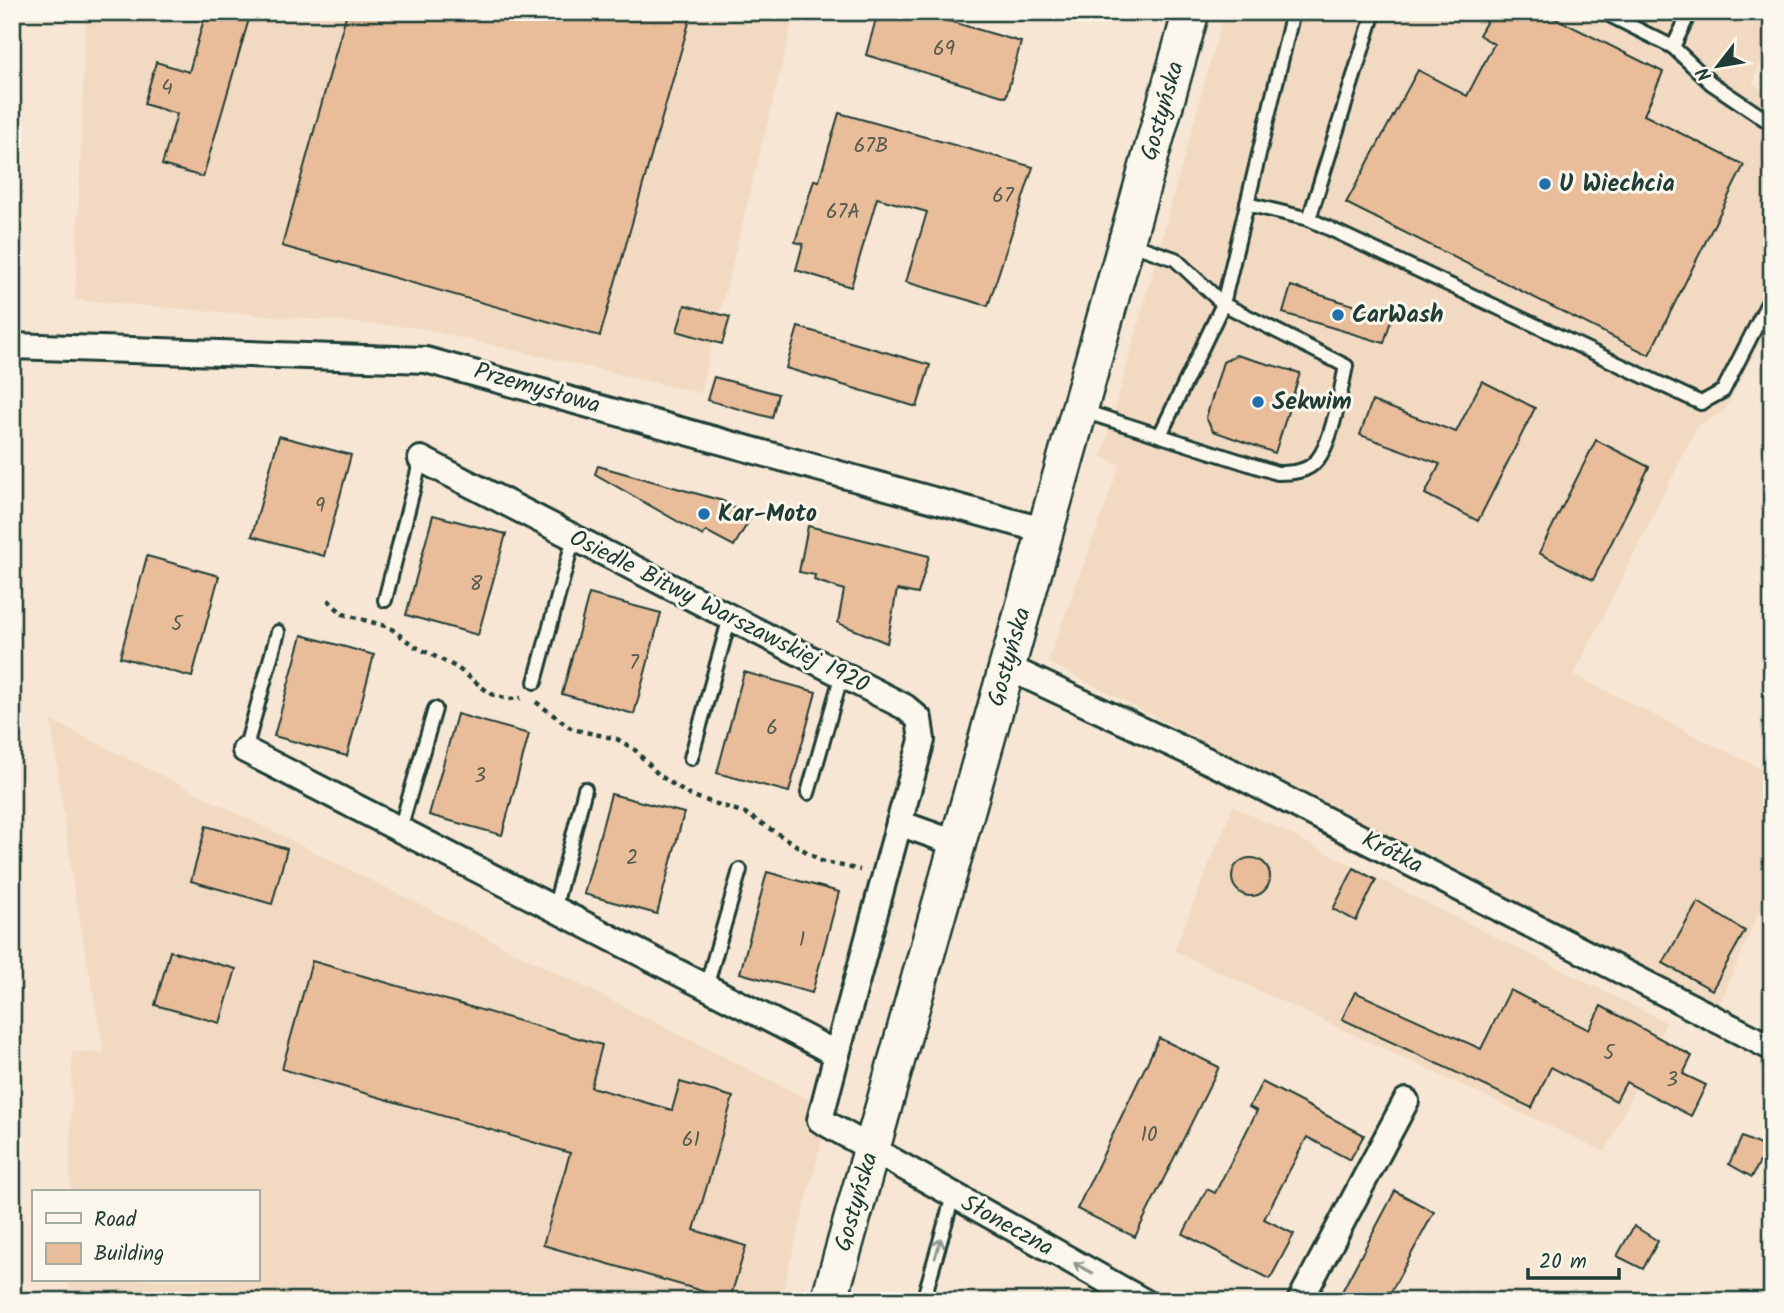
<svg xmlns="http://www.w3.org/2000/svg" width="1784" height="1313" font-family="Kalam,sans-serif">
<rect width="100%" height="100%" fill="#f6e6d3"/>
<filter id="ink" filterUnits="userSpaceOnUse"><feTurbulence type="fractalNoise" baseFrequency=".0143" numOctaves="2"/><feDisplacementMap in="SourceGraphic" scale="14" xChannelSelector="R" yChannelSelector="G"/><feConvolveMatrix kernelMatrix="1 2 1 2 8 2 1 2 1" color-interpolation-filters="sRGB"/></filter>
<g filter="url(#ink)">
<g fill="#f2dac2">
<polygon points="86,12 795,12 700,393 419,328 75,300"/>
<polygon points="1224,12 1772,12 1772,26 1753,84 1772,96 1772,320 1724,411 1697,427 1574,675 1772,774 1772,881 1719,1006 1048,662 1120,465 1102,456"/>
<polygon points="51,720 830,1110 780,1301 69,1301 69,1280 257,1280 257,1192 70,1192 72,1052 104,1053 74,889"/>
<polygon points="1233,806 1666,1022 1605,1152 1174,951"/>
</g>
<g fill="#eabd9a" stroke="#1f3d34" stroke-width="2">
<polygon points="206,12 251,12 203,177 162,165 177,114 144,104 156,62 189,72"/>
<polygon points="347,12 692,12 600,336 282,246"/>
<polygon points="878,12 918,12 1021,42 1006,97 866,55"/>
<polygon points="1492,12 1543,12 1663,72 1644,115 1744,165 1649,355 1346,203 1418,70 1467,96 1494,44 1479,35"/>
<polygon points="839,113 1033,167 988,306 906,282 927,212 877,198 851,287 796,270 803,244 795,242 814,180 819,181"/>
<polygon points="1291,286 1392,317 1384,343 1283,313"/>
<polygon points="685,305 730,317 722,344 677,331"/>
<polygon points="798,327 930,365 917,407 786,368"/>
<polygon points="1236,355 1300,373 1275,453 1213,431 1206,418 1223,362"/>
<polygon points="714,377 778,394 772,418 707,400"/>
<polygon points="1482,381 1535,408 1478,521 1425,494 1440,464 1360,435 1372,401 1456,432"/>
<polygon points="279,436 351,455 324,556 252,536"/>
<polygon points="1596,440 1649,467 1593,580 1539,553"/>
<polygon points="598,466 723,501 750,519 734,546 706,531 703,536 595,474"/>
<polygon points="433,515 506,534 478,635 406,615"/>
<polygon points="808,526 929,556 918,594 897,590 887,643 838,623 844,590 814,580 815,575 799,572"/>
<polygon points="147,556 219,576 192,677 120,657"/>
<polygon points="589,594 661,613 634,714 562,694"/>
<polygon points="302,635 374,655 347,756 274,736"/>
<polygon points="744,672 816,692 789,792 717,773"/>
<polygon points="457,714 529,734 502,835 429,815"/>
<polygon points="611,794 684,813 657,914 584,894"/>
<polygon points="206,826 287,849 272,904 191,881"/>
<circle cx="1251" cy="877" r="19"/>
<polygon points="1354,868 1376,880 1356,921 1333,909"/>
<polygon points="767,872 839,892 812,993 740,973"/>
<polygon points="1698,902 1745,931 1712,990 1663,963"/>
<polygon points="170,951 236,969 220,1023 155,1005"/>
<polygon points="312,961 602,1045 591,1087 672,1110 680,1082 733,1097 694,1230 746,1246 730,1299 543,1245 570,1153 282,1069"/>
<polygon points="1510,990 1589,1030 1601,1006 1692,1056 1683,1074 1706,1085 1691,1116 1626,1082 1616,1101 1551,1067 1532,1108 1342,1019 1355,992 1481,1049"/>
<polygon points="1159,1038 1219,1067 1135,1237 1077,1209"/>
<polygon points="1262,1082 1364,1135 1350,1160 1307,1137 1264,1219 1294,1234 1270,1279 1183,1234 1207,1189 1215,1193 1257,1111 1249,1107"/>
<polygon points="1742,1137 1767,1148 1752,1177 1729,1164"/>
<polygon points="1395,1191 1434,1212 1386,1301 1337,1301"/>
<polygon points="1634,1226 1658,1241 1643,1269 1617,1256"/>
</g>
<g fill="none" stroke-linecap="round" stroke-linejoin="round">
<defs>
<g id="lane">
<polyline points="1603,12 1673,47 1690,12"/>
<polyline points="1673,47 1711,83 1772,124"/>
<polyline points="1247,204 1309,219 1701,403 1723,391 1772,295"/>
<polyline points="1309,219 1374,12"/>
<path d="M1080,410l197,63c14,0 31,-1 40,-13 15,-17 24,-71 29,-94l-123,-62 -48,-45 -47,-16"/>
<polyline points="1160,435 1223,304 1293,12"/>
<polyline points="385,600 421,459"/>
<polyline points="535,682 574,537"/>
<polyline points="245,750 278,632"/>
<polyline points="691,758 730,617"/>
<polyline points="808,793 842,674"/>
<polyline points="400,829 435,709"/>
<polyline points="554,910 585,789"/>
<polyline points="706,987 740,870"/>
<polyline points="923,1301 953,1196"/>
</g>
<g id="street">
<polyline points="12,346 426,360 1046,531"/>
<polyline points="421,459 905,707 919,719 922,740 899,823 958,844"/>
<polyline points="1007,667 1232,772 1772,1048"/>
<polyline points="245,750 837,1054 820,1120 1143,1301"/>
<polyline points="837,1054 899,823"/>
<polyline points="1300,1301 1406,1101"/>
</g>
<polyline id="secondary" points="829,1301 1191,12"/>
</defs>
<use href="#lane" stroke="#1f3d34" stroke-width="18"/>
<use href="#street" stroke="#1f3d34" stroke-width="30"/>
<use href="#secondary" stroke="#1f3d34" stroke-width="40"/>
<g stroke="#1f3d34" stroke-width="4.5" stroke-dasharray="5 5" stroke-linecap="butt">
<polyline points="328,600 343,614 389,627 414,646 456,667 491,694 508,699 521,698"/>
<polyline points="536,702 572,729 617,739 634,749 659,775 689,795 745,813 821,861 860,870"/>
</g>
<use href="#lane" stroke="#fbf7ec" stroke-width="12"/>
<use href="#street" stroke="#fbf7ec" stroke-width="24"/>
<use href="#secondary" stroke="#fbf7ec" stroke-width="35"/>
</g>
<defs><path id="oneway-shaft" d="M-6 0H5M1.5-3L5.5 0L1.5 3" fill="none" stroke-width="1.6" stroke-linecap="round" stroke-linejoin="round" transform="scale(1.75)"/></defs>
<g stroke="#8d9a90">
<use href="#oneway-shaft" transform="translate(938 1248) rotate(-74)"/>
<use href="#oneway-shaft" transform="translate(1083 1268) rotate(-151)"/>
</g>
</g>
<g fill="#1f6fb2" stroke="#fbf7ec" stroke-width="2.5">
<circle cx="1545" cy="184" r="7"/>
<circle cx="1338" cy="315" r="7"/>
<circle cx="1258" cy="402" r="7"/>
<circle cx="704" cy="514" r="7"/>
</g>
<g text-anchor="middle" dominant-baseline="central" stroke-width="6" stroke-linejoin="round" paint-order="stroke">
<g font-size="21" fill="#525d4e">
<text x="944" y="49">69</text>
<text x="167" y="88">4</text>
<text x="871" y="146">67B</text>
<text x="1003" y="196">67</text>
<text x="843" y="212">67A</text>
<text x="320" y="506">9</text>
<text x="476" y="584">8</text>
<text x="177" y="624">5</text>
<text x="634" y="663">7</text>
<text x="772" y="728">6</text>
<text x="480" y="776">3</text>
<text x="632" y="858">2</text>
<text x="802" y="940">1</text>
<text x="1609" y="1053">5</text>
<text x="1672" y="1080">3</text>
<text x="1149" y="1135">10</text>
<text x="691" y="1140">61</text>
</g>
<g font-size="24" fill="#1f3d34" stroke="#fbf7ec">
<text transform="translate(1163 111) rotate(-74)">Gostyńska</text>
<text transform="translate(537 389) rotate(16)">Przemysłowa</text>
<text transform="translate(719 612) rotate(27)">Osiedle Bitwy Warszawskiej 1920</text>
<text transform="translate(1010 657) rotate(-74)">Gostyńska</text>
<text transform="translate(1392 853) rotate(27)">Krótka</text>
<text transform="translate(857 1202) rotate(-74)">Gostyńska</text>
<text transform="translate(1007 1226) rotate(29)">Słoneczna</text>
</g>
<g font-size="24" font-weight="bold" fill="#1f3d34" stroke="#fbf7ec" text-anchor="start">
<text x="1559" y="184">U Wiechcia</text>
<text x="1352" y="315">CarWash</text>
<text x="1272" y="402">Sekwim</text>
<text x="718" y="514">Kar-Moto</text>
</g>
</g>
<rect width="1784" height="1313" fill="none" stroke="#fbf7ec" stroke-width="42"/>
<rect x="21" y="21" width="1742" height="1271" fill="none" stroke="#1f3d34" stroke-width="2.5" filter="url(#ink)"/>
<rect x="32" y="1190" width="228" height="91" fill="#fbf7ec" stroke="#a3ada2" stroke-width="2"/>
<rect x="46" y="1213" width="35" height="10" fill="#fbf7ec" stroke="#a3ada2" stroke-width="2"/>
<text x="94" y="1226" font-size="21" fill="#1f3d34">Road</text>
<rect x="46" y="1243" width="35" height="21" fill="#eabd9a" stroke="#a3ada2" stroke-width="2"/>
<text x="94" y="1260" font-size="21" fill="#1f3d34">Building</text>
<g transform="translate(1718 66) rotate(239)" stroke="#fbf7ec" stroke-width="5" paint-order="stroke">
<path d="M0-5L12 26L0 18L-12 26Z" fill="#1f3d34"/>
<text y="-10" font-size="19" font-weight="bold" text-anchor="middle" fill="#1f3d34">N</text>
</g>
<path d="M1528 1268v10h91v-10" fill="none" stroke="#1f3d34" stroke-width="3.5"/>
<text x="1539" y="1268" font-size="21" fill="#1f3d34" stroke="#fbf7ec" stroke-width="5" paint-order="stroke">20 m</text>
</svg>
